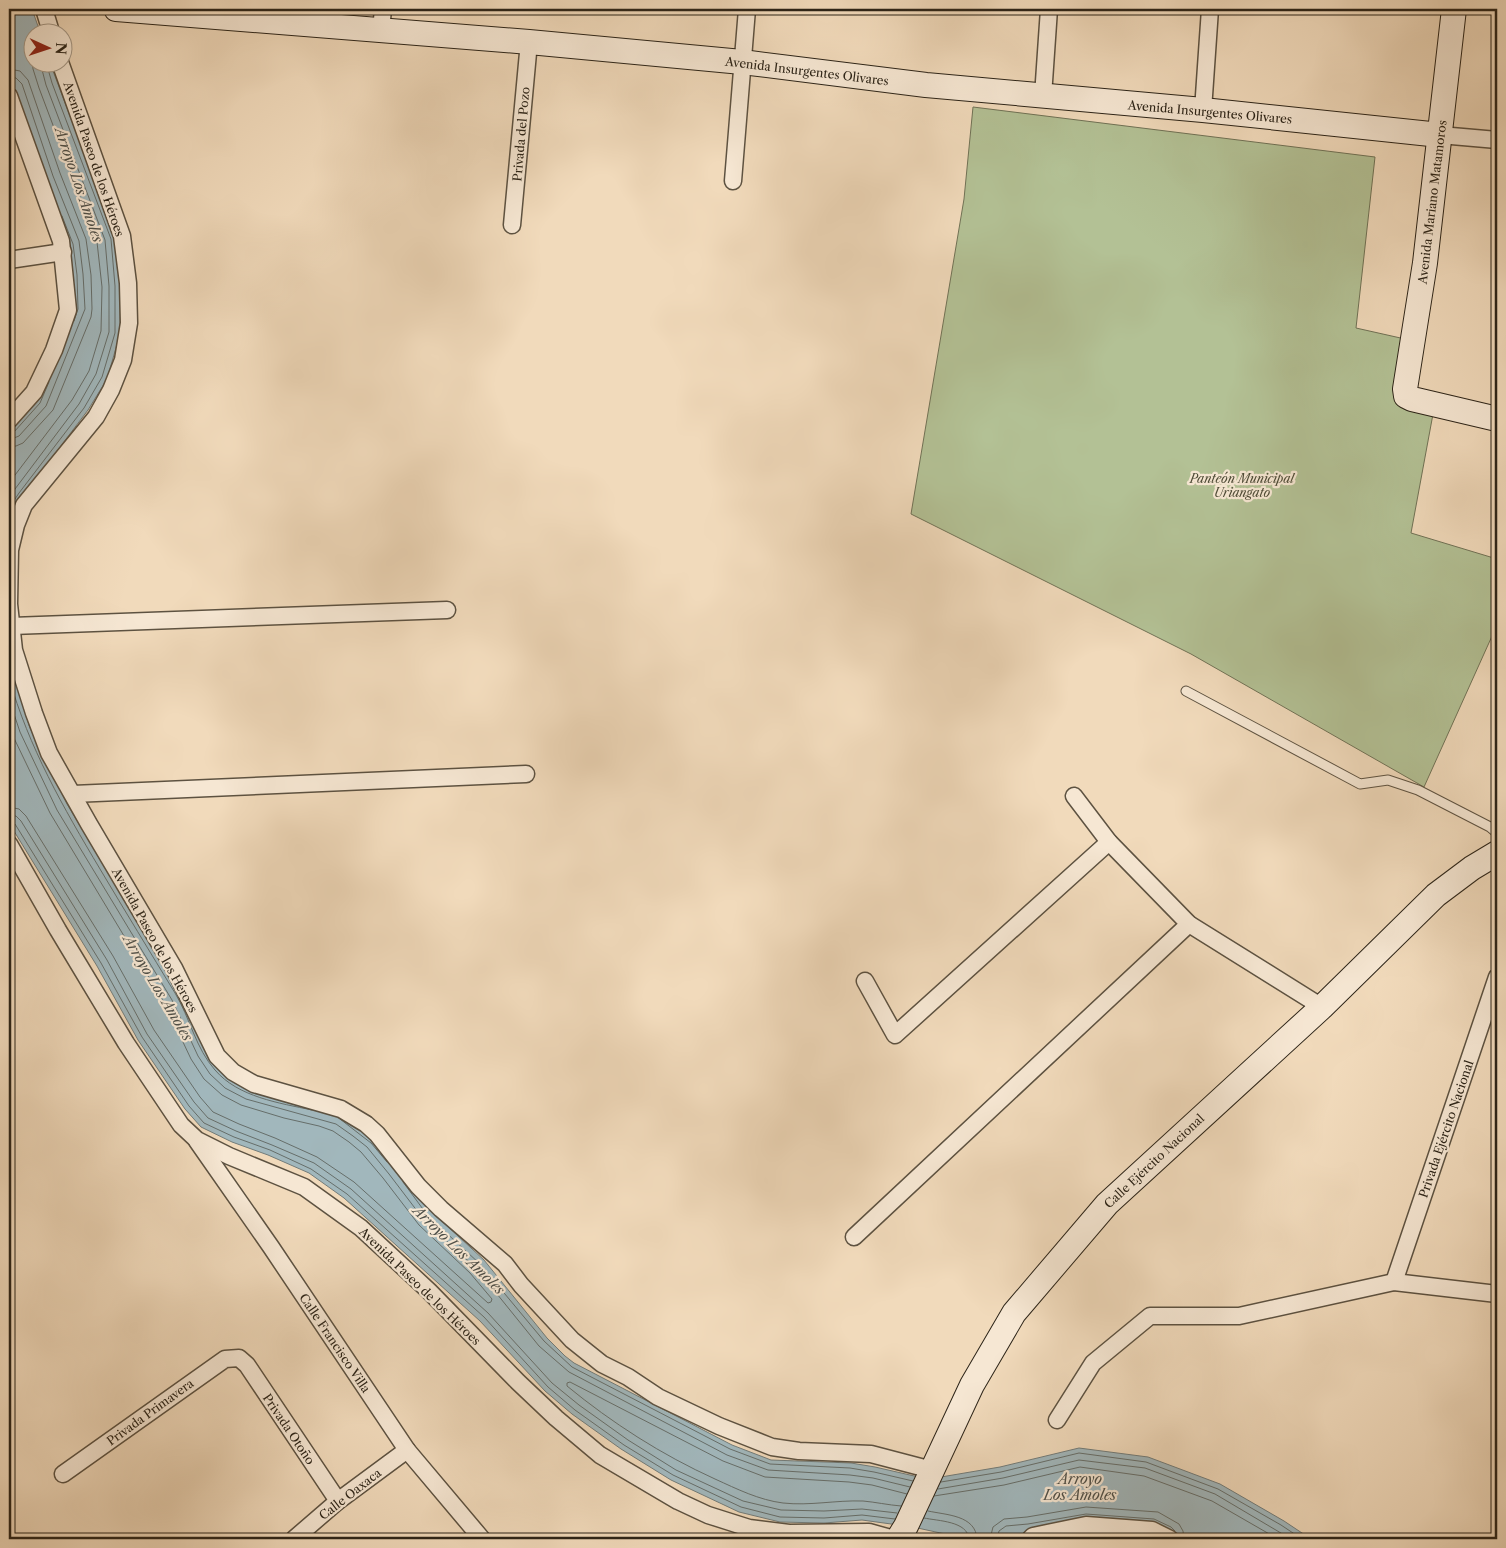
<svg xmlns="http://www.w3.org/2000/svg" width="1506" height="1548" font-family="'Libre Caslon Text',serif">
<rect width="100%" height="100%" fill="#f1dabb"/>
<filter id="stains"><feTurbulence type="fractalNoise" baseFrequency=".004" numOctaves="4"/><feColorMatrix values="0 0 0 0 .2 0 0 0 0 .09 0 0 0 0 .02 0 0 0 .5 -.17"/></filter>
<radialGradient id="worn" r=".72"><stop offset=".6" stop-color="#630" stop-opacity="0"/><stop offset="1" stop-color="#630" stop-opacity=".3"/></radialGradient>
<polygon fill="#b3c195" stroke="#707256" points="973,107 1375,157 1356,328 1405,339 1396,400 1433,414 1411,533 1497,559 1497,625 1424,787 1191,654 911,514 964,199"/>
<g fill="#a1b7bc" stroke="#727c7a">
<polygon points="9,9 32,9 40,32 32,32 32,62 50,63 116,238 120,286 120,334 107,379 88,410 23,496 9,518 9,430 36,400 73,309 42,180 9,81"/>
<polygon points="9,660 30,728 67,804 182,995 219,1067 324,1108 360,1127 398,1167 432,1212 484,1260 547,1338 565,1356 574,1363 732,1445 771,1460 851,1463 875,1467 923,1478 941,1477 1000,1467 1079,1448 1148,1457 1220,1484 1284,1521 1311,1539 1170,1539 1151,1530 968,1539 913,1527 862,1520 824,1523 780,1522 739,1512 671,1480 621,1449 572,1414 545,1391 480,1321 344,1198 309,1173 268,1155 232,1142 201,1127 185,1109 138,1040 97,966 9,823"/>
</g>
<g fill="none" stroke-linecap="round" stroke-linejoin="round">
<g stroke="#666e6a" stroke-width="1">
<polyline points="9,69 20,71 28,80 60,173 86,239 91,275 92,309 91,317 53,410 23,443 16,446 9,447"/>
<polyline points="9,76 16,78 22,84 53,176 79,241 83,274 85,309 46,406 19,436 9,440"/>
<polyline points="62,216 73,244 77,275 78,309 74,321"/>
<polyline points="9,433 14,432 40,403 49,382"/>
<polyline points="9,483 72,400 89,371 101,331 102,287 97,242 39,88 33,69 32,60"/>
<polyline points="9,497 79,404 96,374 109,332 109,286 105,240 46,85 40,62"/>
<polyline points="9,508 19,493 84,408 102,377 115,333 115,286 111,239 52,83 46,62"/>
<path d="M9,678c20,70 54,129 91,191 25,42 50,83 75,124 15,25 21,56 40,77 23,27 64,33 97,40"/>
<polyline points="9,699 20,732 57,810 172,1000 198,1056 210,1074 225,1088 246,1099 336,1124 353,1136 367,1147 389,1174 424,1220 476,1268 539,1346 569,1372 727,1455 768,1470 850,1475 873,1478 910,1487"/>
<polyline points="9,723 13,736 50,813 165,1004 191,1059 204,1079 222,1095 241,1105 284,1118 319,1126 333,1131 349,1142 361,1152 383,1178 419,1225 470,1273 492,1299 491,1302 488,1303 354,1182 317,1157 275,1138 239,1124 213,1112 200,1097 154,1030 113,956 26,816 19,809 9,807"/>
<polyline points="9,815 16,816 21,821 107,960 147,1034 194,1102 208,1118 236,1131 272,1145 314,1163 351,1189 488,1313 552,1383 579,1405 628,1440 676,1470 743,1501 781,1510 824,1511 862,1509 897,1513"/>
<polyline points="9,821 15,824 101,963 142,1037 189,1106 204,1123 234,1137 270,1150 311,1169 347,1194 484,1317 548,1387 575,1410 624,1445 673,1475 741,1507 780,1517 824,1518 862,1515 895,1519"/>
<polyline points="340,1119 371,1143 387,1162"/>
<polyline points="403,1182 428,1216 480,1264 544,1341 572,1367 730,1449 770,1464 850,1468 874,1472 913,1481"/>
<polyline points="941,1482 1001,1472 1079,1453 1146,1462 1218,1489 1281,1525 1302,1539"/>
<polyline points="938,1489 1003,1478 1079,1460 1145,1468 1215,1494 1291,1539"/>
<polyline points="934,1496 1004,1485 1080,1467 1144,1476 1212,1501 1278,1539"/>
<path d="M901,1506c-13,-1 -26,-4 -38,-5 -27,-1 -53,5 -80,2 -24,-3 -46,-14 -68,-24 -53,-24 -103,-56 -148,-93v-3l3,-1 153,79 42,16 84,5 23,3 35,9"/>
<path d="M928,1511c18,4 48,4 49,28"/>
<path d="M924,1518c14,3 44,3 45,21"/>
<polyline points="990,1539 993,1527 1004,1519 1027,1517 1086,1507 1158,1512 1179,1524 1183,1531 1184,1539"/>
<polyline points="997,1539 999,1531 1006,1526 1028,1524 1086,1514 1154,1519 1171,1527 1175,1531"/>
</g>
<defs>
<polyline id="lane" points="1186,691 1360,784 1388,780 1418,790 1490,827 1497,833"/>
<g id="street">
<polyline points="44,9 51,32"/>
<polyline points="381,30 383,9"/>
<polyline points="60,62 122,236 128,283 129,323 123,360 111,390 96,417 24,505 16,525 10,550 9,604 14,650 34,713 49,753 89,824 174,968 217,1056 233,1072 254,1084 341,1109 366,1124 377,1134 418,1186 441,1209 505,1264 521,1285 572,1340 602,1364 628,1377 658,1397 719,1426 772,1447 799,1451 871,1454 932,1470"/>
<polyline points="9,96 61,241 68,310 54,350 34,392 9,420"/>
<polyline points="1043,96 1049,9"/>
<polyline points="1203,110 1210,9"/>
<polyline points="1440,135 1497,140"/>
<polyline points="733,181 747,9"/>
<polyline points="512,225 529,42"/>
<polyline points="9,260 63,252"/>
<polyline points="12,626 447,610"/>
<polyline points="73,794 526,774"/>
<polyline points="1074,796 1109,842 1189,924 1322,1007"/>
<polyline points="9,844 58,930 126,1043 181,1125 197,1140 229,1156 304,1187 361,1228 429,1291 518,1382 556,1418 600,1455 678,1501 708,1515 749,1528 789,1533 869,1532 894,1539"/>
<polyline points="865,981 895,1035 1109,842"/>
<polyline points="197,1141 271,1247 407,1450 482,1539"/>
<polyline points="854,1237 1189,924"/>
<polyline points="1394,1282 1497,977"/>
<polyline points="1057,1420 1093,1363 1150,1316 1239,1316 1394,1282 1497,1294"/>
<polyline points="63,1474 225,1359 239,1358 247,1365 338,1501"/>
<polyline points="294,1539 338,1501 407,1450"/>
<polyline points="1030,1539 1033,1536 1086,1525 1152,1530 1170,1539"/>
</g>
<g id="secondary">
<polyline points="116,9 529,42 742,62 926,85 1203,110 1440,135"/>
<polyline points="1454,9 1425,263 1405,389 1406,396 1412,399 1497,419"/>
<polyline points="898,1539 906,1526 972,1385 1014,1313 1107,1204 1322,1007 1436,895 1472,868 1497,853"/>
</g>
</defs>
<use href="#lane" stroke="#5d5241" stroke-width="11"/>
<use href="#street" stroke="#5d5241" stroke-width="19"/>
<use href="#secondary" stroke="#2c2418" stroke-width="26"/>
<use href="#lane" stroke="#f6e7d3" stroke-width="9"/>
<use href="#street" stroke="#f6e7d3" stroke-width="16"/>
<use href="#secondary" stroke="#f6e7d3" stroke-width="24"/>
</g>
<g text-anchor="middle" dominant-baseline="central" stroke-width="4.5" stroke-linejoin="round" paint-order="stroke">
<g font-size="12" fill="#2c2418" stroke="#f6e7d3">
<text transform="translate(807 71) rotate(7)">Avenida Insurgentes Olivares</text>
<text transform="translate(1210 112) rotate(5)">Avenida Insurgentes Olivares</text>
<text transform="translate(521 134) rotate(-85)">Privada del Pozo</text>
<text transform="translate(94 159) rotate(71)">Avenida Paseo de los Héroes</text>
<text transform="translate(1432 202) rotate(-83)">Avenida Mariano Matamoros</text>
<text transform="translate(155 940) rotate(61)">Avenida Paseo de los Héroes</text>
<text transform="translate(1446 1129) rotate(-71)">Privada Ejército Nacional</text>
<text transform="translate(1154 1161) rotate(-43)">Calle Ejército Nacional</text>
<text transform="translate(420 1286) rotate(44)">Avenida Paseo de los Héroes</text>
<text transform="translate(335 1343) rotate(56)">Calle Francisco Villa</text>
<text transform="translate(150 1412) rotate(-36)">Privada Primavera</text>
<text transform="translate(289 1429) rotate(56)">Privada Otoño</text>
<text transform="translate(350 1494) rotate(-38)">Calle Oaxaca</text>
</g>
<g font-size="12" font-style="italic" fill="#4e4b37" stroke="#f6e7d3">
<text x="1242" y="478">Panteón Municipal<tspan x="1242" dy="14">Uriangato</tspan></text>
</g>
<g font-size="14" font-style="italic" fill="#4f5049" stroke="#f6e7d3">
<text transform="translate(79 185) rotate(71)">Arroyo Los Amoles</text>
<text transform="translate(158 988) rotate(59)">Arroyo Los Amoles</text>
<text transform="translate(459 1250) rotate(44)">Arroyo Los Amoles</text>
<text x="1080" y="1479">Arroyo<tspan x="1080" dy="16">Los Amoles</tspan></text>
</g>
</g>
<rect width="1506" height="1548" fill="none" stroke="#f1dabb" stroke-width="30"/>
<rect x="10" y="10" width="1486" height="1528" fill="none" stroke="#2c2418" stroke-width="2.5"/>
<rect x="15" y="15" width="1476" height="1518" fill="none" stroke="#2c2418"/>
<g transform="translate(48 48) rotate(93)"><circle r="24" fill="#f6e7d3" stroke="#a59988"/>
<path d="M0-4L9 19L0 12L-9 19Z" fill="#8f2418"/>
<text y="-8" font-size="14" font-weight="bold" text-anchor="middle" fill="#2c2418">N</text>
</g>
<rect width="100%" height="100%" filter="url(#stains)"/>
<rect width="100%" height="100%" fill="url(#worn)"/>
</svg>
